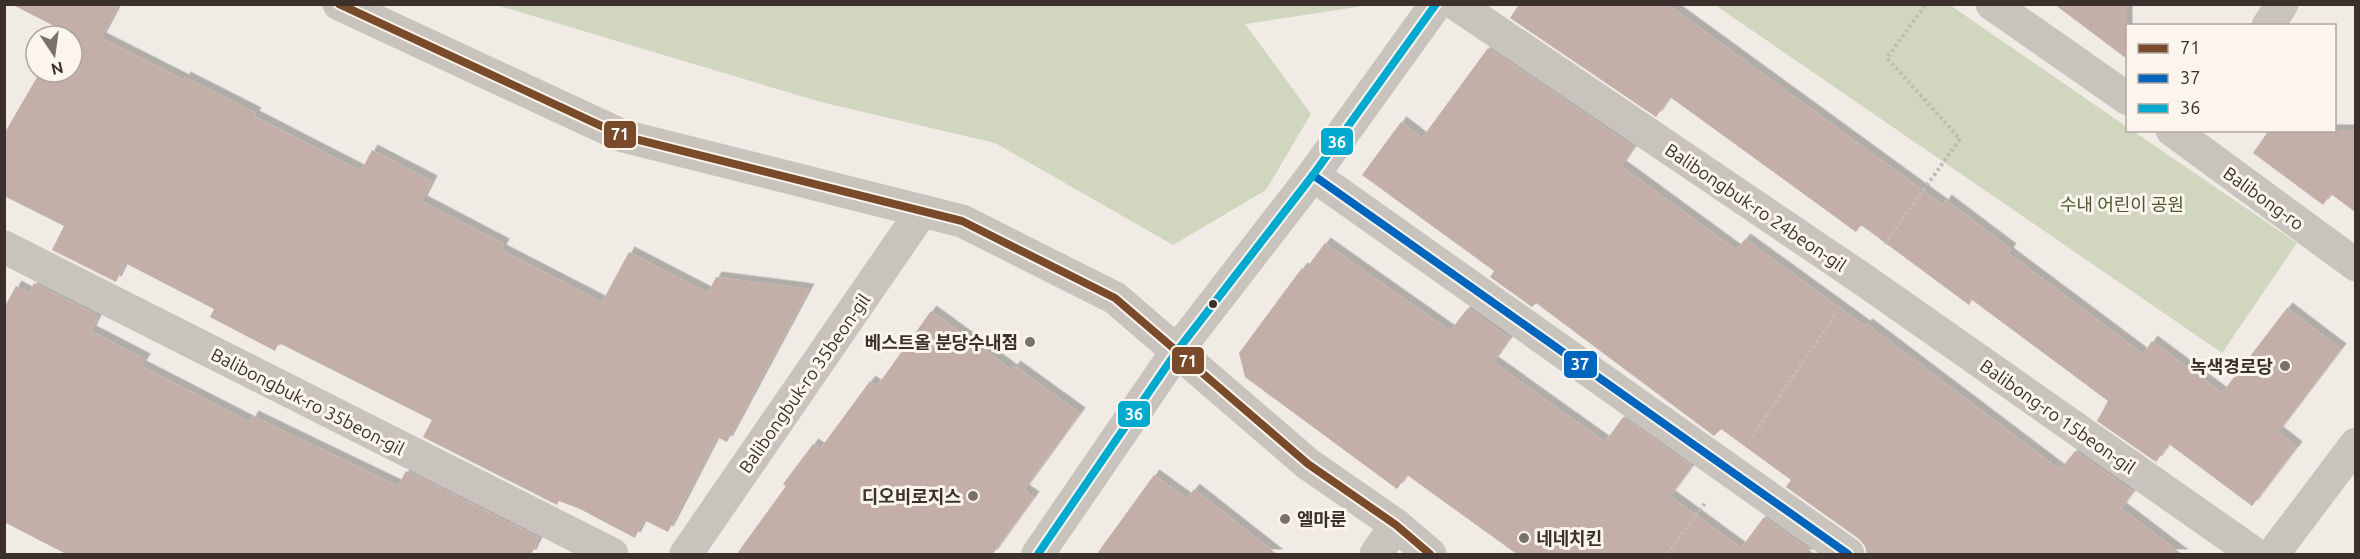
<svg xmlns="http://www.w3.org/2000/svg" width="2360" height="559" font-family="Ubuntu,'Noto Sans KR',sans-serif">
<defs>
<filter id="shadow"><feDropShadow dx="5.5" dy="-5.5" stdDeviation="0" flood-color="#0004"/></filter>
</defs>
<rect width="100%" height="100%" fill="#f0ebe5"/>
<g fill="#d1d6bf">
<polygon points="496,5 1370,5 1245,24 1311,114 1266,190 1173,245 995,143 821,102"/>
<polygon points="1715,5 1950,5 2127,127 2128,130 2133,131 2297,243 2222,353"/>
</g>
<g fill="#c3afa7" filter="url(#shadow)">
<polygon points="11,4 119,4 101,38 184,80 185,77 256,113 254,116 361,171 372,150 432,181 422,201 504,244 501,250 602,302 629,252 708,293 716,277 809,289 727,442 717,437 668,532 644,520 635,538 580,509 559,501 557,505 423,437 432,420 279,343 275,351 210,317 214,309 125,263 116,282 52,250 64,226 4,196 4,134 40,72 72,72 72,36 59,36 62,30"/>
<polygon points="1519,4 1667,4 1943,205 1946,200 2011,249 2008,253 2143,354 2152,341 2222,393 2287,308 2341,349 2278,432 2297,447 2252,506 2169,444 2156,462 2097,421 2108,401 1972,300 1969,305 1861,225 1856,232 1670,97 1656,117 1510,18"/>
<polygon points="2054,4 2127,4 2127,59"/>
<polygon points="1488,48 1634,147 1621,166 1736,250 1745,239 1865,326 1867,324 2060,470 2075,451 2133,492 2121,508 2183,555 1867,555 1865,546 1859,539 1786,487 1791,480 1721,429 1714,436 1536,303 1532,307 1490,277 1494,271 1362,175 1401,122 1422,138"/>
<polygon points="2269,130 2355,130 2355,212 2331,194 2323,205 2253,153"/>
<polygon points="1325,243 1450,331 1468,308 1510,338 1493,362 1605,442 1623,417 1692,466 1670,496 1741,548 1764,517 1816,555 1518,555 1407,475 1397,489 1245,377 1239,353 1302,268 1305,270"/>
<polygon points="34,283 98,316 91,331 145,359 141,366 250,422 253,416 398,486 406,471 539,538 531,555 68,555 4,522 4,308 16,286 29,293"/>
<polygon points="931,311 1012,370 1015,366 1080,413 1024,490 1034,497 992,555 736,555 786,486 783,484 813,444 820,449 870,381 877,386"/>
<polygon points="1154,475 1187,499 1194,489 1278,555 1096,555"/>
</g>
<g fill="none" stroke-linecap="round" stroke-linejoin="round">
<g stroke="#c2bbb6" stroke-width="4" stroke-dasharray="3 3" stroke-linecap="butt">
<polyline points="1885,244 1960,139 1887,58 1926,4"/>
<polyline points="1752,437 1837,312"/>
<polyline points="1667,554 1706,502"/>
</g>
<g stroke="#c9c3be" stroke-width="33">
<polyline points="339,4 623,136 962,221 1115,298 1308,464 1396,525 1430,554"/>
<polyline points="1456,4 1861,278 2255,554"/>
<polyline points="1992,4 2128,99"/>
<polyline points="2268,26 2282,4"/>
<polyline points="2172,130 2356,265"/>
<polyline points="1313,175 1848,554"/>
<polyline points="4,247 612,554"/>
<polyline points="686,554 922,211"/>
<polyline points="1038,554 1177,351 1313,175 1436,4"/>
<polyline points="1376,554 1396,525"/>
<polyline points="2273,554 2356,444"/>
</g>
<defs>
<polyline id="bus-1" points="339,4 623,136 962,221 1115,298 1308,464 1396,525 1430,554"/>
<polyline id="bus-2" points="1313,175 1848,554"/>
<polyline id="bus-3" points="1038,554 1177,351 1313,175 1436,4"/>
</defs>
<use href="#bus-1" stroke="#fbf5ee" stroke-width="12"/>
<use href="#bus-2" stroke="#fbf5ee" stroke-width="12"/>
<use href="#bus-3" stroke="#fbf5ee" stroke-width="12"/>
<use href="#bus-1" stroke="#7a4b2a" stroke-width="8"/>
<use href="#bus-2" stroke="#0065bd" stroke-width="8"/>
<use href="#bus-3" stroke="#00a9ce" stroke-width="8"/>
</g>
<circle fill="#3b302b" stroke="#fbf5ee" stroke-width="2" cx="1213" cy="304" r="5"/>
<g fill="#7a716c" stroke="#fbf5ee" stroke-width="2">
<circle cx="1030" cy="342" r="6"/>
<circle cx="2285" cy="366" r="6"/>
<circle cx="973" cy="496" r="6"/>
<circle cx="1285" cy="519" r="6"/>
<circle cx="1524" cy="538" r="6"/>
</g>
<g text-anchor="middle" dominant-baseline="central" stroke-width="6" stroke-linejoin="round" paint-order="stroke">
<g font-size="18" fill="#3b302b" stroke="#fbf5ee">
<text transform="translate(2264 198) rotate(36)">Balibong-ro</text>
<text transform="translate(1756 207) rotate(34)">Balibongbuk-ro 24beon-gil</text>
<text transform="translate(804 383) rotate(-55)">Balibongbuk-ro 35beon-gil</text>
<text transform="translate(308 401) rotate(27)">Balibongbuk-ro 35beon-gil</text>
<text transform="translate(2058 416) rotate(35)">Balibong-ro 15beon-gil</text>
</g>
<g font-size="18" fill="#4a5a2e" stroke="#fbf5ee">
<text x="2122" y="204">수내 어린이 공원</text>
</g>
<g font-size="18" font-weight="bold" fill="#3b302b" stroke="#fbf5ee" text-anchor="end">
<text x="1018" y="342">베스트올 분당수내점</text>
<text x="2273" y="366">녹색경로당</text>
<text x="961" y="496">디오비로지스</text>
<text x="1297" y="519" text-anchor="start">엘마룬</text>
<text x="1536" y="538" text-anchor="start">네네치킨</text>
</g>
</g>
<g stroke="#fbf5ee" stroke-width="2">
<rect x="603" y="120" width="34" height="29" rx="6" fill="#7a4b2a"/>
<rect x="1320" y="127" width="34" height="29" rx="6" fill="#00a9ce"/>
<rect x="1171" y="346" width="34" height="29" rx="6" fill="#7a4b2a"/>
<rect x="1563" y="350" width="35" height="29" rx="6" fill="#0065bd"/>
<rect x="1117" y="400" width="34" height="28" rx="6" fill="#00a9ce"/>
</g>
<g font-size="16" text-anchor="middle" font-weight="bold" fill="#fff">
<text x="620" y="140">71</text>
<text x="1337" y="148">36</text>
<text x="1188" y="367">71</text>
<text x="1580" y="370">37</text>
<text x="1134" y="420">36</text>
</g>
<rect width="2360" height="559" fill="none" stroke="#3b302b" stroke-width="12"/>
<rect x="2126" y="24" width="210" height="108" fill="#fbf5ee" stroke="#aea6a0" stroke-width="1.5"/>
<rect x="2138" y="44" width="30" height="9" fill="#7a4b2a" stroke="#aea6a0" stroke-width="1.5"/>
<text x="2180" y="54" font-size="18" fill="#3b302b">71</text>
<rect x="2138" y="74" width="30" height="9" fill="#0065bd" stroke="#aea6a0" stroke-width="1.5"/>
<text x="2180" y="84" font-size="18" fill="#3b302b">37</text>
<rect x="2138" y="104" width="30" height="9" fill="#00a9ce" stroke="#aea6a0" stroke-width="1.5"/>
<text x="2180" y="114" font-size="18" fill="#3b302b">36</text>
<g transform="translate(54 54) rotate(167)"><circle r="28" fill="#fbf5ee" stroke="#aea6a0" stroke-width="1.5"/>
<path d="M0-4.5L10 22L0 15L-10 22Z" fill="#7a716c"/>
<text y="-9" font-size="16" font-weight="bold" text-anchor="middle" fill="#3b302b">N</text>
</g>
</svg>
